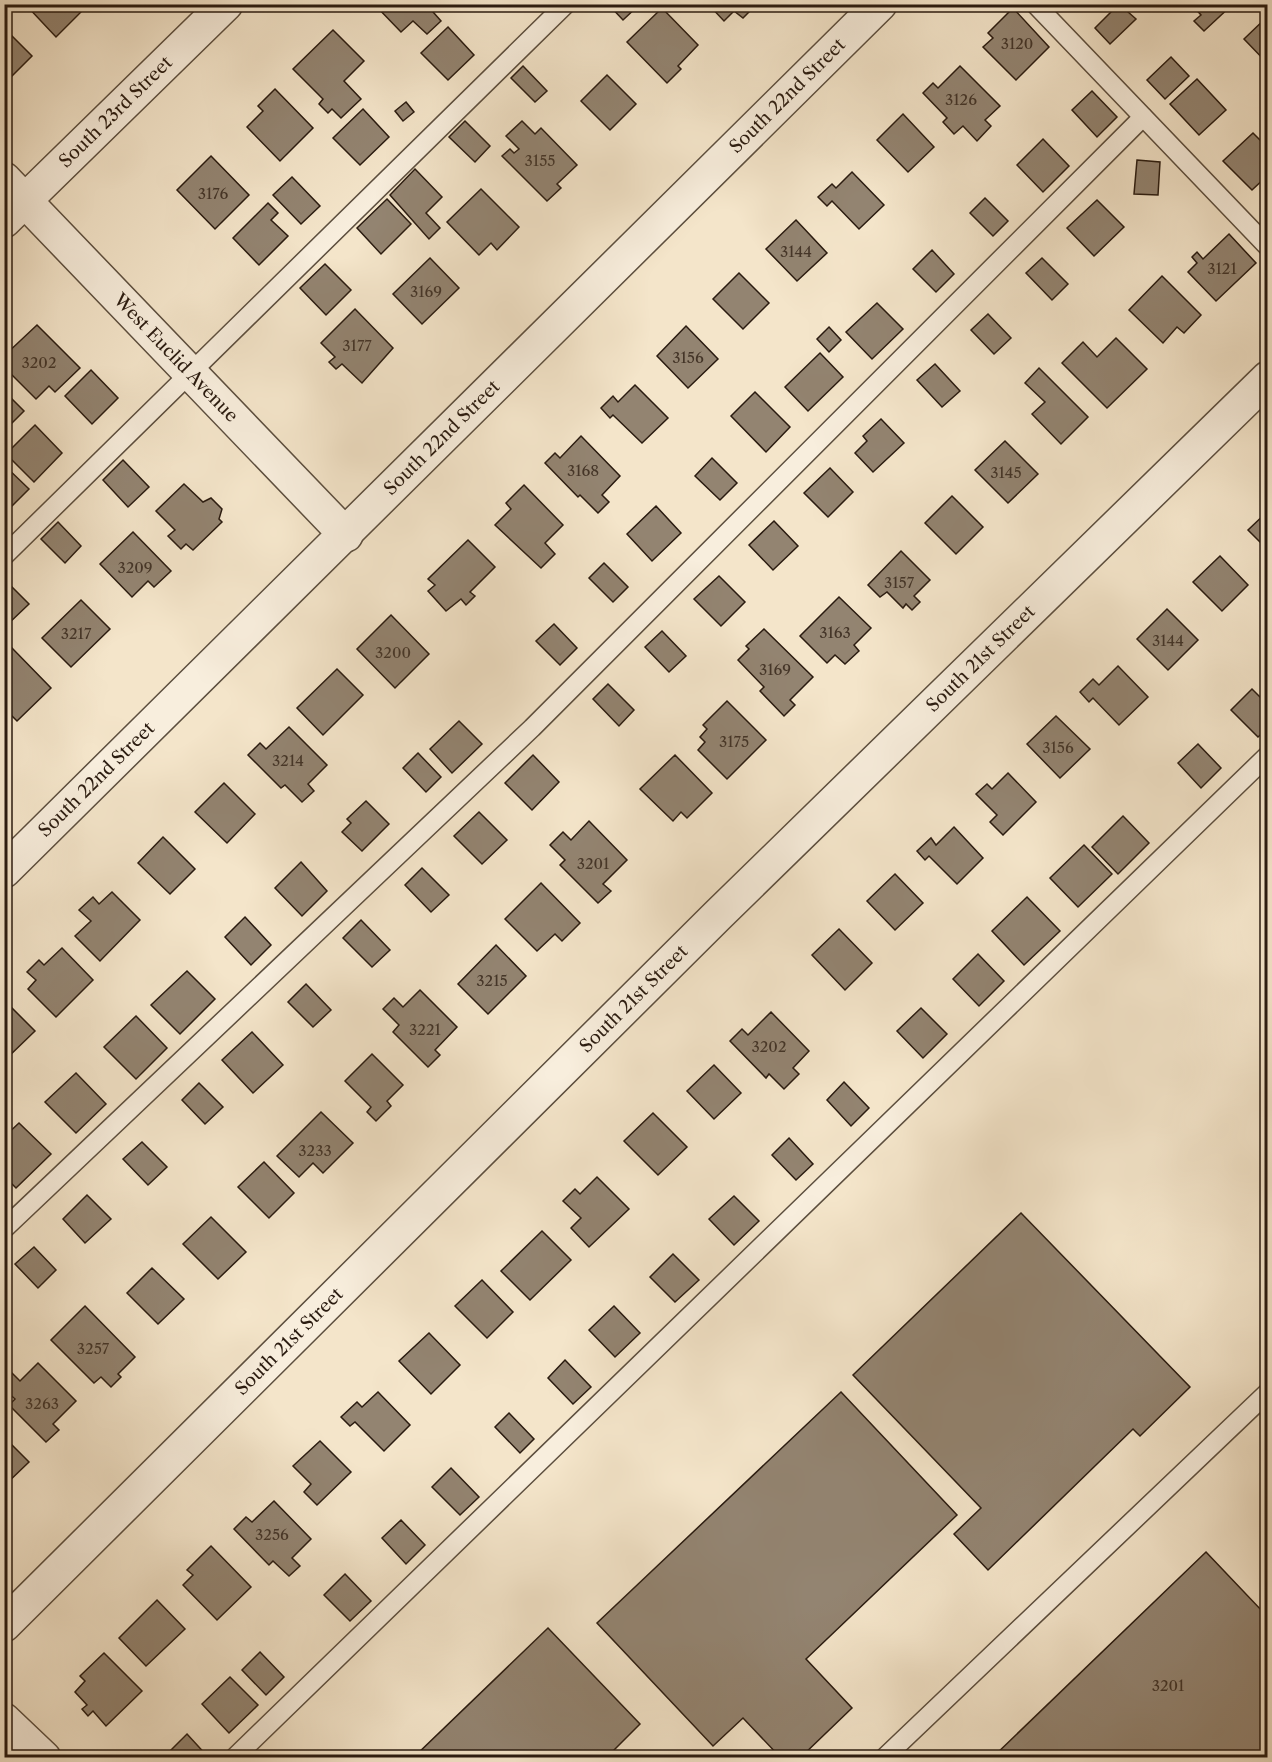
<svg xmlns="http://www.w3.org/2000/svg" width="1272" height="1762" font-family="'Libre Caslon Text',serif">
<rect width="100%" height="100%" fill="#f4e5ca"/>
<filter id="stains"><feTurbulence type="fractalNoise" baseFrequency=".00333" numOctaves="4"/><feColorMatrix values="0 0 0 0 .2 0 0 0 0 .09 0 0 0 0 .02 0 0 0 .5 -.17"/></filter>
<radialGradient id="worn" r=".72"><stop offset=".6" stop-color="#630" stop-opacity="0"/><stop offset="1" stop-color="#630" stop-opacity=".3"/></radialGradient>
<g fill="#938471" stroke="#2a1b10" stroke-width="1.5">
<polygon points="25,4 84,4 86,7 56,37"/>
<polygon points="374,4 426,4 441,21 427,34 413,21 401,32"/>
<polygon points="608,4 640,4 623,20"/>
<polygon points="708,4 752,4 754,7 743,18 734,11 724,21"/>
<polygon points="1119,4 1136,19 1110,44 1095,28"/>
<polygon points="1191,4 1233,4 1204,31 1194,21 1201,15"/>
<polygon points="662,8 698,45 678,66 681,69 667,83 627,42"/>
<polygon points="1013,8 1049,47 1016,80 983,47 993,38 988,33"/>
<polygon points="1268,16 1268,64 1244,39"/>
<polygon points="448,27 474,55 448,80 421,53"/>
<polygon points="4,28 32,56 4,84"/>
<polygon points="333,30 364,61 344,81 361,99 341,118 332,109 328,113 319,104 323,99 293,69"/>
<polygon points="1171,57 1189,76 1165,99 1147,80"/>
<polygon points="523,66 547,91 535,102 511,78"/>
<polygon points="960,66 1000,106 985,120 991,126 977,141 963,126 954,134 943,122 947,118 923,93 933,83 938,88"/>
<polygon points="607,75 636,104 610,130 581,101"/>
<polygon points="1197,79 1226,110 1199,135 1170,104"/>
<polygon points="275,89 313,128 280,161 247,127 263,111 258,106"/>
<polygon points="1092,91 1117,117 1097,137 1072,110"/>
<polygon points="406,102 414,112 403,121 395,111"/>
<polygon points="363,109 389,137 360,165 333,138"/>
<polygon points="903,114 934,147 908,172 877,140"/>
<polygon points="465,121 490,146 475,162 449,137"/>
<polygon points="522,121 535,134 541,128 577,165 557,184 561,188 547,201 502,156 510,149 514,153 519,149 506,136"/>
<polygon points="1253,133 1268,148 1268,175 1252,190 1223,161"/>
<polygon points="1043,139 1069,166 1043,192 1017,165"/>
<polygon points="211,156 249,195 215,229 177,190"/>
<polygon points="1137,160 1160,162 1158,195 1134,194"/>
<polygon points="415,169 442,197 426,213 440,228 429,239 390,195"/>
<polygon points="852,172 884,205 859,229 832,201 827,206 818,197 832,184 836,188"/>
<polygon points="292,177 320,206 301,224 273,195"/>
<polygon points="481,189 519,227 497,250 491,243 479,255 447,222"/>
<polygon points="985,198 1008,221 993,236 970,213"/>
<polygon points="387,199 411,224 381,254 357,228"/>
<polygon points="1097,200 1124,227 1094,256 1067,228"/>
<polygon points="268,203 278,213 271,220 288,236 259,265 233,238"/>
<polygon points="796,220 827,253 797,281 766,249"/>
<polygon points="1229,234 1256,263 1216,301 1188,272 1197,263 1192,257 1197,252 1203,259"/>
<polygon points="932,250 954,274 936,292 913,269"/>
<polygon points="430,258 459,288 422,324 393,294"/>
<polygon points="1042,258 1068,284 1052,300 1026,273"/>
<polygon points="325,264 351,290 326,315 300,288"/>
<polygon points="739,273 769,303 743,329 713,299"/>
<polygon points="1162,276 1201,315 1184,333 1177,327 1163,343 1129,310"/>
<polygon points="877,303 903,329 872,359 846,332"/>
<polygon points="355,309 393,348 362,383 342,364 336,369 329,362 335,357 321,343"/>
<polygon points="988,314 1011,338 994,354 971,330"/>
<polygon points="37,325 80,368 55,392 49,386 36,399 4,367 4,356"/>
<polygon points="686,326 718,359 688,388 657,356"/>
<polygon points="829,327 841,340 829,352 817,339"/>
<polygon points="1116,338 1147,369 1107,408 1062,363 1083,342 1097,357"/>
<polygon points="820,353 843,377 808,411 785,387"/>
<polygon points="935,364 960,391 942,407 917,380"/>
<polygon points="1039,368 1088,417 1061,444 1032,414 1045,402 1025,383"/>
<polygon points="91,370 118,398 92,424 65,396"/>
<polygon points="635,385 668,418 642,443 613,415 610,418 601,408 613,396 618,402"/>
<polygon points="4,391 24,411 4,431"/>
<polygon points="755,392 790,427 766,452 731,416"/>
<polygon points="881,419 904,443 873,472 855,453 867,441 863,436"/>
<polygon points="35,425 62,453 34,482 6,454"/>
<polygon points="581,436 620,476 602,495 609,502 598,513 580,495 578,497 545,463 555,453 560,458"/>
<polygon points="1005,441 1038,474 1008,503 975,470"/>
<polygon points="712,458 737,483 720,500 695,476"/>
<polygon points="123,460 149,487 128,507 103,480"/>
<polygon points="4,465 29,489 10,508 4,502"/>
<polygon points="830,468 853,492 828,517 804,493"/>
<polygon points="184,484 203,502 211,498 222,509 219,519 222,522 193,550 186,544 181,549 168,536 175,530 156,511"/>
<polygon points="524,485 563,525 545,543 555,554 541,568 495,525 511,509 506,503"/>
<polygon points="952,496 983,527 956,554 925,523"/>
<polygon points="656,506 681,533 652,561 627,534"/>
<polygon points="1268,511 1268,550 1248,530"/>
<polygon points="774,521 798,546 773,570 749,545"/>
<polygon points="58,522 81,546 65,563 41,539"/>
<polygon points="133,532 171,571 154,587 148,581 132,597 100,564"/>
<polygon points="468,540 495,567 470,592 475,596 466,605 461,599 446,611 428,591 435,585 428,579"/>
<polygon points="901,551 930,580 914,596 920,602 912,610 906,604 903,608 887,592 880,597 868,585"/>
<polygon points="1220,556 1248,585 1222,611 1193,582"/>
<polygon points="604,563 628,587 613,602 589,578"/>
<polygon points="719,576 745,602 721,626 694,599"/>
<polygon points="4,579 29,604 7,625 4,622"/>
<polygon points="839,597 871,628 854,645 859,651 845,664 835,655 827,663 800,636"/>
<polygon points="81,600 110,629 71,667 42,638"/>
<polygon points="1167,609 1198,640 1168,670 1137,639"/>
<polygon points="391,615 429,654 395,688 357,649"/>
<polygon points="554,624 577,648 560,665 536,641"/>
<polygon points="764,629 813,677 790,700 795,705 784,716 760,691 764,687 738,660 749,649 746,646"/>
<polygon points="662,631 686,656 669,672 645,647"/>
<polygon points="12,648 51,688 17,721 4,708 4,655"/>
<polygon points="1118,666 1148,697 1119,725 1093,698 1089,702 1080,692 1093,679 1099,685"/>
<polygon points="337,669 363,695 323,735 297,708"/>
<polygon points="608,684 634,710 619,726 593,699"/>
<polygon points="1252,689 1268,705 1268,728 1258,737 1231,710"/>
<polygon points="727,701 766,740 727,779 698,750 705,742 700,737 707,729 703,725"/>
<polygon points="1056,716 1090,749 1060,778 1027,744"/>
<polygon points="459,721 482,744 452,773 430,749"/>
<polygon points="289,727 327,765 308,784 314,791 302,802 285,785 281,788 248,755 260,743 266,749"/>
<polygon points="1198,744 1221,768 1201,788 1178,763"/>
<polygon points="418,753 441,777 426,792 403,768"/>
<polygon points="533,755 559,782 532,810 505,783"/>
<polygon points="675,755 712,793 687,818 681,812 673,821 640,789"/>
<polygon points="1008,773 1036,802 1003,835 990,822 997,815 976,794 987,784 992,789"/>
<polygon points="224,783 255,814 227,843 195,812"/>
<polygon points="366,801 389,824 362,851 342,832 351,823 347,819"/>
<polygon points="479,812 507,840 482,864 454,836"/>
<polygon points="1123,816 1149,843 1118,874 1092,847"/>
<polygon points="589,821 627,860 603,884 611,891 598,903 560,865 565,860 550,845 563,832 571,840"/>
<polygon points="954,827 983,858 957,884 929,856 925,860 917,851 931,838 936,845"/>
<polygon points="163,837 195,869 170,894 138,863"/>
<polygon points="1084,845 1112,874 1078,907 1050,878"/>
<polygon points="301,862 327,891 302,916 275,888"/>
<polygon points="422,868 449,895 431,912 405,885"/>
<polygon points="895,874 923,903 895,930 867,901"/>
<polygon points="541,883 580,923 562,941 555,934 537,951 505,919"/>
<polygon points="112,892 140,920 100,961 75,936 91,921 79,910 93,897 99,904"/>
<polygon points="1027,897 1060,931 1024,965 992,931"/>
<polygon points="245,917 271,945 251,965 225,937"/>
<polygon points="361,920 390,950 372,967 343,938"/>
<polygon points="839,929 872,963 845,990 812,955"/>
<polygon points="496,945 526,976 488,1014 458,984"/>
<polygon points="62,948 93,980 56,1017 28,989 36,980 27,972 39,960 44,965"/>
<polygon points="978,954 1004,981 979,1006 953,979"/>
<polygon points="187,971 215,999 180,1034 151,1005"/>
<polygon points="306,984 331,1010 313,1027 288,1002"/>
<polygon points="420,990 457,1027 435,1050 440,1055 428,1067 393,1032 399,1025 383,1009 394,998 403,1007"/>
<polygon points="4,1000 35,1031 7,1058 4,1056"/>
<polygon points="921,1008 947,1034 923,1058 897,1031"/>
<polygon points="771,1012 809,1051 793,1068 799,1074 784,1089 769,1074 766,1078 730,1041 742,1029 748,1035"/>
<polygon points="136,1016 167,1048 136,1079 104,1047"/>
<polygon points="252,1032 283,1065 253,1093 222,1060"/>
<polygon points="372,1054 403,1085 387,1101 391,1106 376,1121 367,1112 371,1107 345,1081"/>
<polygon points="714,1065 741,1093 714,1119 687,1091"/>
<polygon points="76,1073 106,1104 76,1133 45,1102"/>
<polygon points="844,1082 869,1108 851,1126 827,1100"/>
<polygon points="199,1083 223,1107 205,1124 182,1100"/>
<polygon points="321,1112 353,1143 323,1173 313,1163 299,1177 277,1156"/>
<polygon points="653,1113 687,1147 658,1175 624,1141"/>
<polygon points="19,1123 51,1154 16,1188 4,1176 4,1137"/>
<polygon points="789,1138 813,1164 796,1180 772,1155"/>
<polygon points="142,1142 167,1167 148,1185 123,1159"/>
<polygon points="264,1162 294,1193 269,1218 238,1187"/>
<polygon points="597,1177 629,1209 589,1247 571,1228 581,1218 563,1201 575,1189 580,1194"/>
<polygon points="87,1195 111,1219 85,1243 63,1219"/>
<polygon points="734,1196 759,1221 734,1245 709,1219"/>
<polygon points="1021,1213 1190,1387 1140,1436 1133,1429 988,1570 954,1534 981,1508 853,1375"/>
<polygon points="211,1217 246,1252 218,1279 183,1244"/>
<polygon points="542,1231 571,1260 530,1300 501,1271"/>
<polygon points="34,1247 56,1270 38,1288 15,1264"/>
<polygon points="673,1254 699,1280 675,1302 650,1277"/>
<polygon points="152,1268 184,1299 158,1324 127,1293"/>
<polygon points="482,1280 513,1312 487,1338 455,1306"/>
<polygon points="85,1306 135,1357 118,1374 121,1377 111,1387 101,1377 94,1383 51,1340"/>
<polygon points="614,1306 640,1333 615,1357 589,1330"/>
<polygon points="429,1333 460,1365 431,1394 399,1361"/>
<polygon points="565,1360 591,1387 573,1404 548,1378"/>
<polygon points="38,1363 76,1401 53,1424 59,1430 46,1442 9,1405 15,1399 4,1389 4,1381 12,1373 20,1381"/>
<polygon points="378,1392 410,1425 384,1451 355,1422 350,1426 341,1417 357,1402 362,1407"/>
<polygon points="841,1392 957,1515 806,1659 852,1708 800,1758 781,1758 743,1718 713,1746 597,1623"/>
<polygon points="509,1413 534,1439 520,1453 495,1427"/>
<polygon points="4,1437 29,1462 4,1486"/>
<polygon points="320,1441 351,1472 317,1505 304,1492 311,1484 293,1466"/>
<polygon points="451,1468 479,1497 460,1515 432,1487"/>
<polygon points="274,1501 311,1539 292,1558 300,1566 289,1576 273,1561 269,1565 234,1529 246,1517 252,1522"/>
<polygon points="401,1520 425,1545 406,1564 382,1538"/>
<polygon points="211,1546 251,1587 217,1620 183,1585 193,1575 187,1570"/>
<polygon points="1206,1552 1263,1612 1268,1607 1268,1758 992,1758"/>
<polygon points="345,1574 371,1601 350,1621 324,1595"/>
<polygon points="157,1600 185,1629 146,1666 119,1638"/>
<polygon points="548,1628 640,1724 606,1758 413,1758"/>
<polygon points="260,1652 284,1677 266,1695 242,1670"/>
<polygon points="104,1653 142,1691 106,1726 93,1711 88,1716 82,1709 87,1705 75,1692 85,1681 80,1676"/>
<polygon points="230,1677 258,1705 229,1733 202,1704"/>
<polygon points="187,1734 209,1758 163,1758"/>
</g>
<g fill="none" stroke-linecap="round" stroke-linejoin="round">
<defs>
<g id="service">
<polyline points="1035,4 1268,247"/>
<polyline points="4,556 566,4"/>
<polyline points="4,1229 532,728 1143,117"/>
<polyline points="234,1758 1268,755"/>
<polyline points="884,1758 1268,1392"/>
</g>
<g id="minor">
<path id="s1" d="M4,179l342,356"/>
<path id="s2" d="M4,221l222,-217"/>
<path id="s3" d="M4,871l876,-867"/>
<path id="s4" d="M4,1625l714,-710 550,-537"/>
<polyline points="4,1720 44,1758"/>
</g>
</defs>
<use href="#service" stroke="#5c4e3e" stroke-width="21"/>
<use href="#minor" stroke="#5c4e3e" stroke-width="36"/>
<use href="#service" stroke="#f8eedd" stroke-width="18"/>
<use href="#minor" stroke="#f8eedd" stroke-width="33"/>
</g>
<g text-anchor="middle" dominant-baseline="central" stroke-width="4.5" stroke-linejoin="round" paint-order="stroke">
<g font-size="15" fill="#443528">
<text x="1017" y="43">3120</text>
<text x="961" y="99">3126</text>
<text x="540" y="160">3155</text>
<text x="213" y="193">3176</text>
<text x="796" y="251">3144</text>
<text x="1222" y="268">3121</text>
<text x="426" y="291">3169</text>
<text x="357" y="345">3177</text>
<text x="688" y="357">3156</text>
<text x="39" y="362">3202</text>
<text x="583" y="470">3168</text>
<text x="1006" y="472">3145</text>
<text x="135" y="567">3209</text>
<text x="899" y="582">3157</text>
<text x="835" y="632">3163</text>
<text x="76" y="633">3217</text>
<text x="1168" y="640">3144</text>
<text x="393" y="652">3200</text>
<text x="775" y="669">3169</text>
<text x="734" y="741">3175</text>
<text x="1058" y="747">3156</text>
<text x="288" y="760">3214</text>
<text x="593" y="863">3201</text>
<text x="492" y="980">3215</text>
<text x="425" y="1029">3221</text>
<text x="769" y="1046">3202</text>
<text x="315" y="1150">3233</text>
<text x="93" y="1348">3257</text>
<text x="42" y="1403">3263</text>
<text x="272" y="1534">3256</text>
<text x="1168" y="1685">3201</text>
</g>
<g font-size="18" fill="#2a1b10" stroke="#f8eedd">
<text stroke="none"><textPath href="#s3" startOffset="1102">South 22nd Street</textPath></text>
<text stroke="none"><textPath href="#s2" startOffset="156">South 23rd Street</textPath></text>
<text stroke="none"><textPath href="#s1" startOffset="248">West Euclid Avenue</textPath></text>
<text stroke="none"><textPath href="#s3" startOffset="616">South 22nd Street</textPath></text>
<text stroke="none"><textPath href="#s4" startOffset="1374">South 21st Street</textPath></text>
<text stroke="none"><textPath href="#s3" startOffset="130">South 22nd Street</textPath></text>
<text stroke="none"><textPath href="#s4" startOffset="888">South 21st Street</textPath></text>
<text stroke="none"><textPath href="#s4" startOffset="402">South 21st Street</textPath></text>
</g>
</g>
<rect width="1272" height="1762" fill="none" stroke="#f4e5ca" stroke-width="24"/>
<rect x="6" y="6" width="1260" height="1750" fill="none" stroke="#2a1b10" stroke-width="3"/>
<rect x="12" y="12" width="1248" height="1738" fill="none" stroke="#2a1b10" stroke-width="1.5"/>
<rect width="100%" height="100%" filter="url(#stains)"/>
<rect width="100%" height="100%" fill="url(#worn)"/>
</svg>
